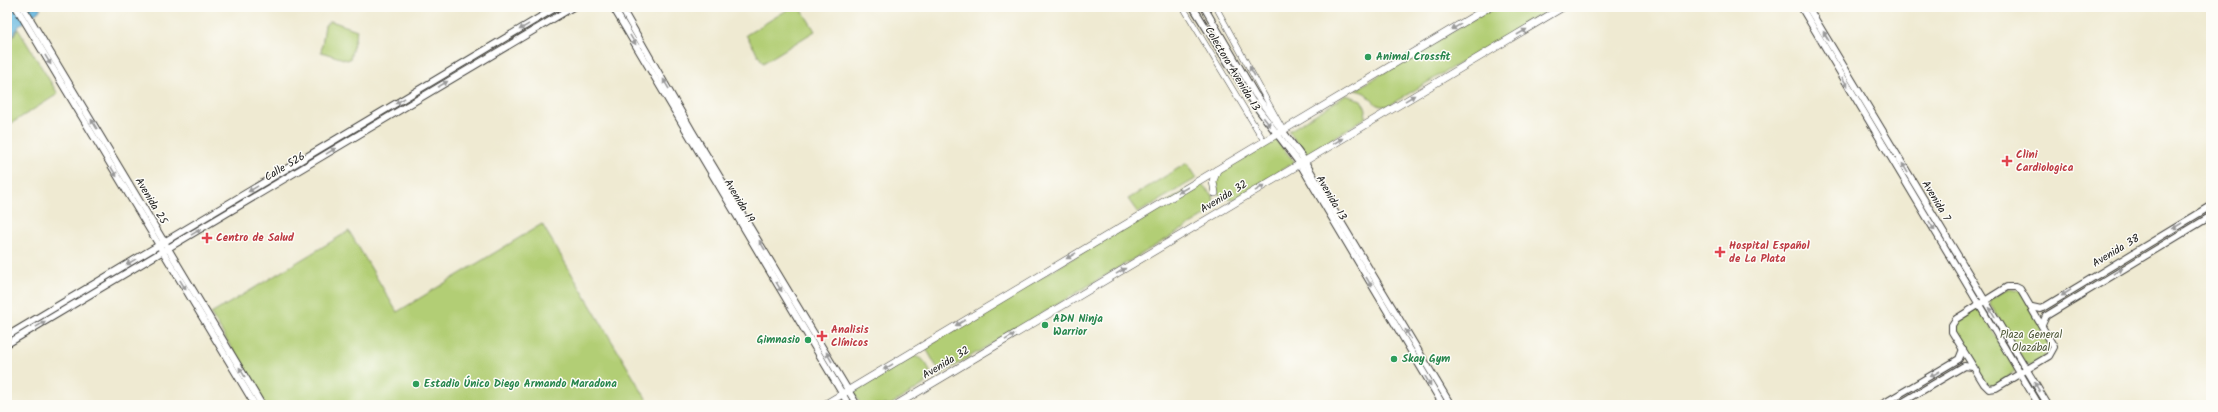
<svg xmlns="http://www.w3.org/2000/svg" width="2218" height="412" font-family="Kalam,sans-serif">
<rect width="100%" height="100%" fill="#fdfcf7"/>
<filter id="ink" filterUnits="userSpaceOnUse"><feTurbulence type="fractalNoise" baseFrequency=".025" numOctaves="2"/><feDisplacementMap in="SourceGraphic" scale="8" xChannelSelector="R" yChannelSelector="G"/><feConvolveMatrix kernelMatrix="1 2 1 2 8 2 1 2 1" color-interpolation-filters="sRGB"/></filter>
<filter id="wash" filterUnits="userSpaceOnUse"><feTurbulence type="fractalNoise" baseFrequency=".012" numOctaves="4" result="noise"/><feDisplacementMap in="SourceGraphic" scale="16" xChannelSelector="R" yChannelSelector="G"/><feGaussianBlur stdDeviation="0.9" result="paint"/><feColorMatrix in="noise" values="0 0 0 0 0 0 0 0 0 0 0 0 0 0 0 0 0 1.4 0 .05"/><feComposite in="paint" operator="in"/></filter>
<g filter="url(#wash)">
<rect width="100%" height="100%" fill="#efead2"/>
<g fill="#b2ce74" stroke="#677548">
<polygon points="792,7 800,7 815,31 763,63 746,35"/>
<path d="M1493,7h61l-166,99c-14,1 -12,-3 -21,-11 -3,-3 -8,-4 -12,-5z"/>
<polygon points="331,21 357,30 350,59 347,60 321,52 325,25"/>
<polygon points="18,29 58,94 7,126 7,46"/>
<polygon points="1346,95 1361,100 1366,109 1365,118 1305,156 1289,131"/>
<polygon points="1274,138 1295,162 1235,199 1221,197 1215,188 1218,172"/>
<polygon points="1187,163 1197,178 1138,213 1128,199"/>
<polygon points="1200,182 1212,195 1215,204 1210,213 941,374 925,347"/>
<polygon points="542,224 650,405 266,405 211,314 349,231 397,312"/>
<polygon points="2009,288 2020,290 2052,343 2050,353 2031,365 2025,363 1990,304 1991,299"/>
<path d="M1974,309l6,1 35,59v3l-20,14 -9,-2 -32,-53c0,-13 10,-16 20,-22z"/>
<path d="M914,356c10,3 13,7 16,16l-5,12 -35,21h-29l-8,-14 54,-33z"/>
</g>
<polygon fill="#64b7e0" stroke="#406a7e" points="11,7 41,7 39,11 19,26 7,44 7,19"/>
</g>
<g filter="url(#ink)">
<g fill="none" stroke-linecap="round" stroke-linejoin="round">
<defs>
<g id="minor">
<polyline points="1183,7 1264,141"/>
<polyline points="1216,7 1282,128"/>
</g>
<g id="major">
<polyline points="16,7 255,405"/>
<polyline points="23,7 262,405"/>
<polyline points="613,7 849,405"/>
<polyline points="621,7 692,131 857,405"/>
<polyline points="1193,7 1252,101 1300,164 1443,405"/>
<polyline points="1204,7 1255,94 1302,157 1451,405"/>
<polyline points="1801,7 2039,405"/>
<polyline points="1808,7 2048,405"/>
<polygon points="2007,287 2016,287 2020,289 2054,347 2049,356 1996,388 1989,389 1984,384 1952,332 1952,325 1956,319"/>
<polyline points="2032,307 2041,309 2211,206"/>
<polyline points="2042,325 2046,316 2211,216"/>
<polyline points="7,336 557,7"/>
<polyline points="7,344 573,7"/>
<polyline points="1881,405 1959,359 1963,349"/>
<polyline points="1898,405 1964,366 1973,367"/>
</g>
<g id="highway">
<polyline points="1215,193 1213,181 1217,170"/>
<polyline points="824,405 1489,7"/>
<polyline points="896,405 1563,7"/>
</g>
</defs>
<use href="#minor" stroke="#3c3b37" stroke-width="6"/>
<use href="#major" stroke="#3c3b37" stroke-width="8"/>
<use href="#highway" stroke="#3c3b37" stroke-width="8"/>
<use href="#minor" stroke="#fff" stroke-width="5"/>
<use href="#major" stroke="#fff" stroke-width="6"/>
<use href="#highway" stroke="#fff" stroke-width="7"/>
</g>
<defs><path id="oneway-solid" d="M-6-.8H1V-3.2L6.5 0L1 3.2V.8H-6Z"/></defs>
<g fill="#999">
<use href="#oneway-solid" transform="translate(524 27) rotate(149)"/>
<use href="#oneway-solid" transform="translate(1456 27) rotate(149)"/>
<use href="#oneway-solid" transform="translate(1522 32) rotate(-30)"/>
<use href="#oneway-solid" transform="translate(1826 36) rotate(-121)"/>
<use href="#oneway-solid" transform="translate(633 40) rotate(59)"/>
<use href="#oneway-solid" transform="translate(48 60) rotate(59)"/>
<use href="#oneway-solid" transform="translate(1252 71) rotate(-119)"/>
<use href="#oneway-solid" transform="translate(1845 82) rotate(59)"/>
<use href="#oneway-solid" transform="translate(443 84) rotate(-31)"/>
<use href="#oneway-solid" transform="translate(666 84) rotate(-120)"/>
<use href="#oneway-solid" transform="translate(1410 98) rotate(-31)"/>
<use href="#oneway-solid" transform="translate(400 101) rotate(149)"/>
<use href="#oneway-solid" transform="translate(1267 122) rotate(53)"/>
<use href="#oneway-solid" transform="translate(94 124) rotate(-121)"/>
<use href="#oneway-solid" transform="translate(1338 141) rotate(-31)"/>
<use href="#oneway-solid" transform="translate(331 151) rotate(-31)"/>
<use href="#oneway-solid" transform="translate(1905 168) rotate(-121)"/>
<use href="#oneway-solid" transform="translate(114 172) rotate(59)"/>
<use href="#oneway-solid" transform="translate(1260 188) rotate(-31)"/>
<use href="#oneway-solid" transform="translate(253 189) rotate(149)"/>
<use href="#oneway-solid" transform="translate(1183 190) rotate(150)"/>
<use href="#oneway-solid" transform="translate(1932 226) rotate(59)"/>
<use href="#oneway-solid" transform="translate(2177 226) rotate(149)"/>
<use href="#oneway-solid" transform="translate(196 232) rotate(-31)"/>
<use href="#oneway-solid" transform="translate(762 245) rotate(-121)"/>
<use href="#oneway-solid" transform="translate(1071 256) rotate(149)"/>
<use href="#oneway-solid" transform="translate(131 262) rotate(149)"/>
<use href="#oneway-solid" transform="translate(1121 271) rotate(-31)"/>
<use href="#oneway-solid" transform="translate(2118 271) rotate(-31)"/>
<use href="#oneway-solid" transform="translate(1369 282) rotate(60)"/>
<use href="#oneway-solid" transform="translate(183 285) rotate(58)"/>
<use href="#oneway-solid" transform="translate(779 287) rotate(59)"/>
<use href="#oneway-solid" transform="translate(2066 293) rotate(147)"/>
<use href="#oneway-solid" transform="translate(1992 312) rotate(-121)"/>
<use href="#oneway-solid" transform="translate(960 323) rotate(149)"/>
<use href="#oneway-solid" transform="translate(41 324) rotate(-31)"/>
<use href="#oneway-solid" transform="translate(1408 334) rotate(-121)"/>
<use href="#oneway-solid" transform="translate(1010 337) rotate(-31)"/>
<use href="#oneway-solid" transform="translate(829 357) rotate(-120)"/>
<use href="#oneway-solid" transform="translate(888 367) rotate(149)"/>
<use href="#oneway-solid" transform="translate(242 372) rotate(-121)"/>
<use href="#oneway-solid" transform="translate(1935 374) rotate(149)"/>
<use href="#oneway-solid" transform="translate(1428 381) rotate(59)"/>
<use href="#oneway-solid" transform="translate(2037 387) rotate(-121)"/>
</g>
</g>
<g fill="#2e9e5b" stroke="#fdfcf7" stroke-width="1.5">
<circle cx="1368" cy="57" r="4"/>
<circle cx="1045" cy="325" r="4"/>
<circle cx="808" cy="340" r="4"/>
<circle cx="1394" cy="359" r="4"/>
<circle cx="416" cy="384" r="4"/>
</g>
<g fill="#e0444e" stroke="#fdfcf7" stroke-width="1.5">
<path d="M2005 155h4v4h4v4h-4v4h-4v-4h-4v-4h4z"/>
<path d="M205 232h4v4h4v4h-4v4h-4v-4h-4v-4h4z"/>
<path d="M1718 246h4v4h4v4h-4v4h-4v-4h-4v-4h4z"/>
<path d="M820 330h4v4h4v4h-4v4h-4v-4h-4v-4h4z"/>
</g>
<g text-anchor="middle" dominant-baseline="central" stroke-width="3" stroke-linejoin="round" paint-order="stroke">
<g font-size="11" font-weight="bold" fill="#27864d" stroke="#fdfcf7" text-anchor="start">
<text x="1376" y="57">Animal Crossfit</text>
<text x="1053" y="319">ADN Ninja<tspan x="1053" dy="13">Warrior</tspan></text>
<text x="800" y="340" text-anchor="end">Gimnasio</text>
<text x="1402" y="359">Skay Gym</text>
<text x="424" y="384">Estadio Único Diego Armando Maradona</text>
</g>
<g font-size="11" fill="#1c1c1c" stroke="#fdfcf7">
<text transform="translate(1232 69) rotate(59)">Colectora Avenida 13</text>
<text transform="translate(285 167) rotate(-31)">Calle 526</text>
<text transform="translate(1224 197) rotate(-31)">Avenida 32</text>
<text transform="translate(1331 198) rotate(60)">Avenida 13</text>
<text transform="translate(151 201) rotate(59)">Avenida 25</text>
<text transform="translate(739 201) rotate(59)">Avenida 19</text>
<text transform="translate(1936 201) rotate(59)">Avenida 7</text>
<text transform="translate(2116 251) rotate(-31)">Avenida 38</text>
<text transform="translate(946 363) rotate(-31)">Avenida 32</text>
</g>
<g font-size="11" font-weight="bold" fill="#be3a42" stroke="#fdfcf7" text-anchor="start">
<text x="2016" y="155">Clini<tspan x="2016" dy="13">Cardiologica</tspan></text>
<text x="216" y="238">Centro de Salud</text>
<text x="1729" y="246">Hospital Español<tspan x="1729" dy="13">de La Plata</tspan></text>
<text x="831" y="330">Analisis<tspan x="831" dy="13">Clínicos</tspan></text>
</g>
<g font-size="11" fill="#505a3b" stroke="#fdfcf7">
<text x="2031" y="335">Plaza General<tspan x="2031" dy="13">Olazábal</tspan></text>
</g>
</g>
<rect width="2218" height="412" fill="none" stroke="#fdfcf7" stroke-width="24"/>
</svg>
